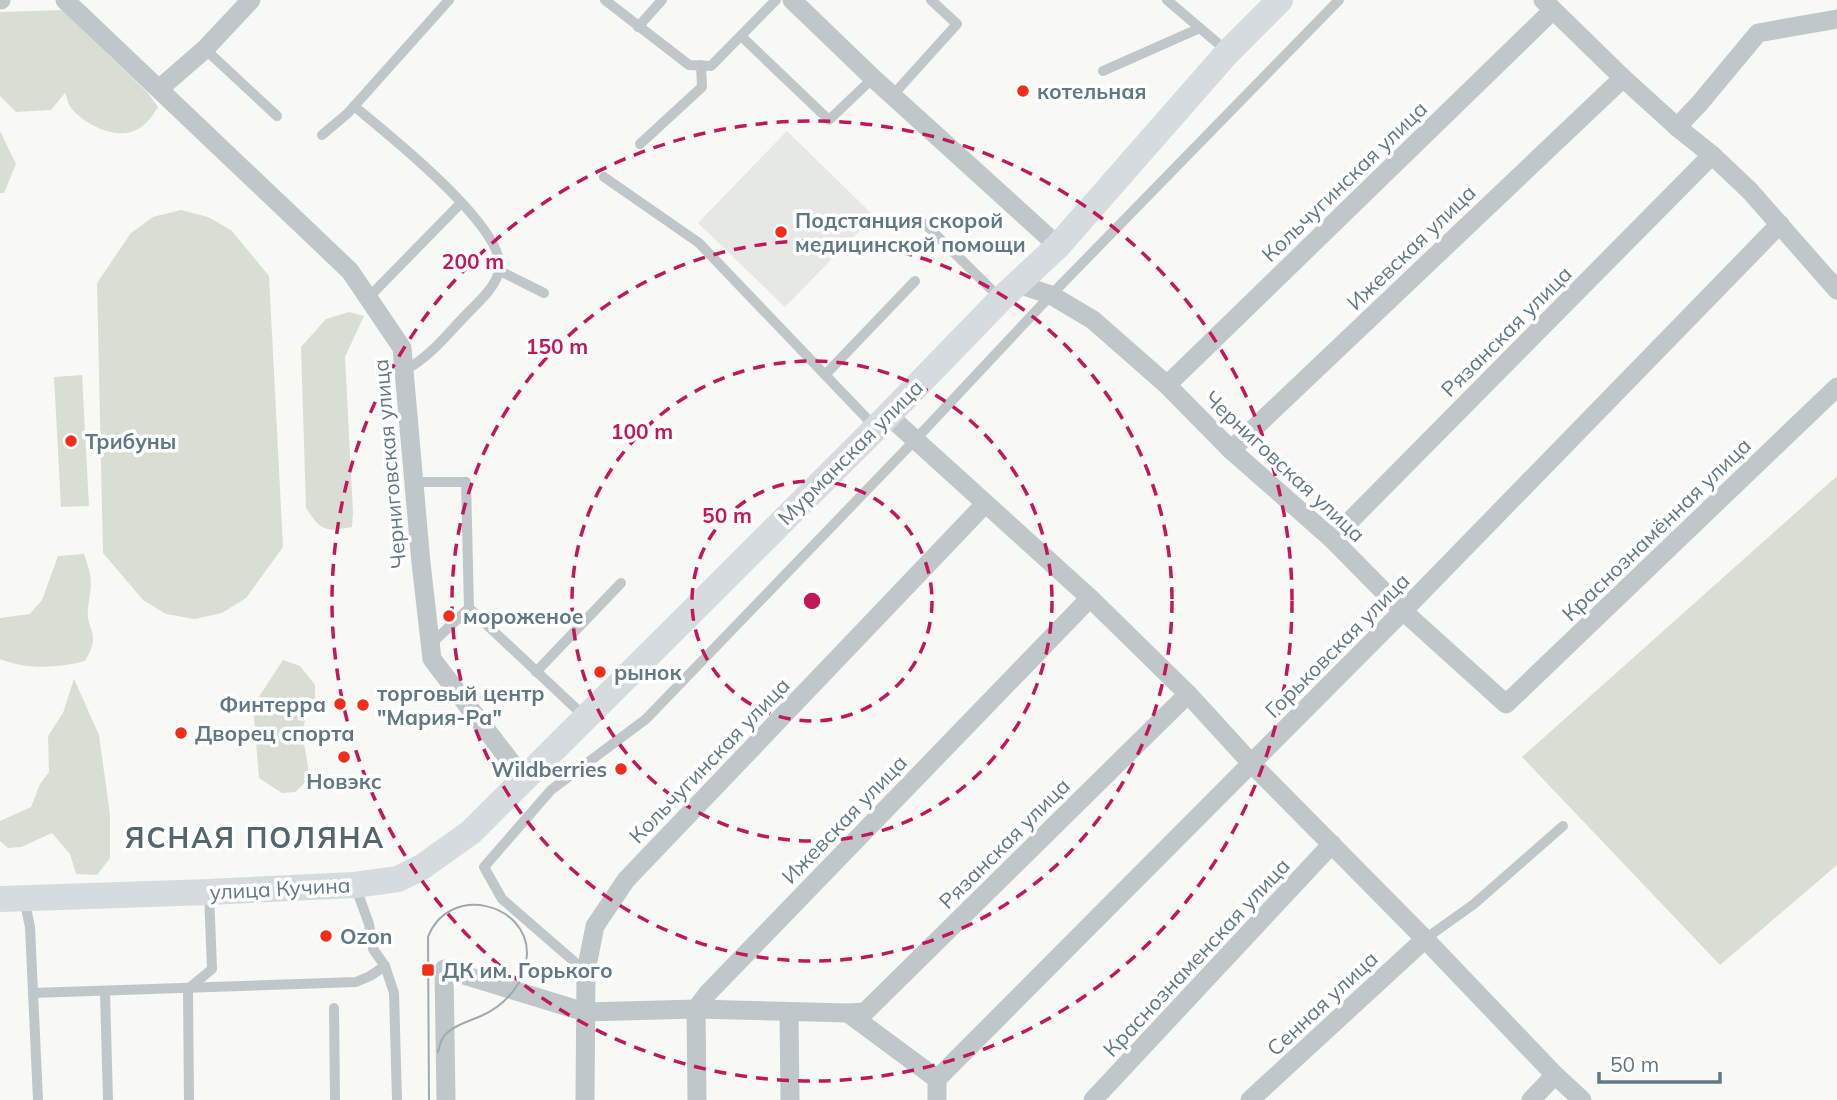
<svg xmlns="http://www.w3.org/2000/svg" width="1837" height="1100" font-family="Mulish,sans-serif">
<rect width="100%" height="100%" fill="#f8f8f5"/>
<polygon fill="#e6e8e6" points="787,131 874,216 785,307 698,223"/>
<g fill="#d9ded4">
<path d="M62,10l86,83 10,14c-7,11 -14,21 -27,25 -19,6 -48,-9 -60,-24 -3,-4 -4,-11 -6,-15l-14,17 -35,2 -16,-16v-84z"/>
<polygon points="0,131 16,164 4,193 0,193"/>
<polygon points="181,210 208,217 231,230 269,276 283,547 246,598 222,613 195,619 166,614 143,600 103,553 97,283 131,233 153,217"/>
<path d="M349,312l15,4 -19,41 8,155 -1,15c-27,5 -31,4 -46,-19l-5,-161 25,-28z"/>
<polygon points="82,375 89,506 61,507 54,377"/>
<polygon points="1837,476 1837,865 1720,965 1522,757"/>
<path d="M84,554c9,26 8,28 4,54 -3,22 15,24 -3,53 -28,7 -58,9 -85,-2v-41l30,-4 12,-14 16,-44z"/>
<polygon points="283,660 300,666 315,685 315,702 306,717 302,732 310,778 295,792 282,793 259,778 253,706"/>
<polygon points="74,679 99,735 110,815 110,858 97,875 76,874 70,854 52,833 21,847 8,848 0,841 0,821 31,807 40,784 49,772 48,736 63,713"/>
</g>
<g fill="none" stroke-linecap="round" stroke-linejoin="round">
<g stroke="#c0c7ca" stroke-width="10">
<polyline points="605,0 689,65 711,66 776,0"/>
<polyline points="1167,0 1228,52"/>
<polyline points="638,27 662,0"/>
<polyline points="741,36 829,120 873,78"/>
<polyline points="205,49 277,116"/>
<polyline points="1103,71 1200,28"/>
<polyline points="892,96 957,24 931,0"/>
<path d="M354,106c31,26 156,124 145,165 -4,18 -24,34 -36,47 -19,20 -34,39 -59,53"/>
<polyline points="322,135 348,113 449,0"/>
<polyline points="640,144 702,87 701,65"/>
<polyline points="604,177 699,243 875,427"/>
<polyline points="925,224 999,297"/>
<polyline points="500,271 544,293"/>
<polyline points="368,298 461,203"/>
<polyline points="825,375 915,281"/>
<polyline points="414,482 466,482 469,608"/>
<polyline points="431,644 469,608 585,717"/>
<polyline points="536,672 621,583"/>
<polyline points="356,888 369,924 373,949 385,966 394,993 397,1100"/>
<polyline points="24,898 30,927 38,1100"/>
<polyline points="1425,939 1474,904 1563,826"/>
<polyline points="585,971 502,899 484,867 551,790 646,719 915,440 1051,295 1339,0"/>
<polyline points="105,992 108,1100"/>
<polyline points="33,993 356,982 370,976 385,966"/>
<polyline points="334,1008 335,1100"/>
<polyline points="189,1100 188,989 212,969 209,893"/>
</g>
<g stroke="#c0c7ca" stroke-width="19">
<polyline points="0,0 1,0"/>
<polyline points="65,0 350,271 402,348 421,563 432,659 524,779"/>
<polyline points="792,0 873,78 1058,246"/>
<polyline points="1543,0 1623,78 1677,127 1712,155 1750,191 1837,290"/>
<polyline points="159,89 205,49 251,0"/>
<polyline points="1677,127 1699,104 1758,33 1837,19"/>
<polyline points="1018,284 1051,295 1093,320 1167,385 1231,450 1332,539 1403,611 1506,704 1837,387"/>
<polyline points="1167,385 1553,10"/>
<polyline points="888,415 1090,598 1188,694 1251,763 1425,939 1555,1075 1582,1100"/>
<polyline points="1231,450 1623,78"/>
<polyline points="1332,539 1712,155"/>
<polyline points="789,1012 790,1100"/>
<polyline points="848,1013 865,1012 1188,694"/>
<polyline points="446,1100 444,969 585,1012 696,1009 848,1013 937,1079"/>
<polyline points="585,1100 586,971 595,926 626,880 985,504"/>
<polyline points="697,1100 696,1009 708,993 1090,598"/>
<polyline points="937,1100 937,1079 1403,611 1780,224"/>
<polyline points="1093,1100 1332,844"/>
<polyline points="1250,1100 1425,939"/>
<polyline points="1531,1100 1555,1075"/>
</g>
<polyline stroke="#d5dbde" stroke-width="26" points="0,899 209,892 355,885 398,879 422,867 471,832 876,428 1001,299 1058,246 1228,52 1280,0"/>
<path stroke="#9faaaf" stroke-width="2" d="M429,1100l-1,-163c21,-54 100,-34 99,17 -1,28 -21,51 -46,62 -11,5 -25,8 -34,17 -6,4 -7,12 -9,19"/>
</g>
<g fill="none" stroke="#c2185b" stroke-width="3.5" stroke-dasharray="12 9">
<circle cx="812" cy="601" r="120"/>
<circle cx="812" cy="601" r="240"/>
<circle cx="812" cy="601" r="360"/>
<circle cx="812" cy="601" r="480"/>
</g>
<g fill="#f52c18" stroke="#fff" stroke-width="2.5">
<circle cx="1023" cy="91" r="7"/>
<circle cx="781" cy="232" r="7"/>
<circle cx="71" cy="441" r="7"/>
<circle cx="449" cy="616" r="7"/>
<circle cx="600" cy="672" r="7"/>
<circle cx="340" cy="704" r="7"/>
<circle cx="363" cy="705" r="7"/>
<circle cx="181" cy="733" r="7"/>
<circle cx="344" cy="757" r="7"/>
<circle cx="621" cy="769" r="7"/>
<circle cx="326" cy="936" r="7"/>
<rect x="421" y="963" width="14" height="14" rx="3.5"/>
</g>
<g text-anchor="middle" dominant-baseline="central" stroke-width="7" stroke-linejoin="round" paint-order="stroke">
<g font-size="21" font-weight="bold" fill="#607983" stroke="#fff" text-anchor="start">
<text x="1037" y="91">котельная</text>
<text x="795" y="220">Подстанция скорой<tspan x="795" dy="24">медицинской помощи</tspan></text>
<text x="85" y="441">Трибуны</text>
<text x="463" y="616">мороженое</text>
<text x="614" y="672">рынок</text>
<text x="377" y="693">торговый центр<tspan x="377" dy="24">"Мария-Ра"</tspan></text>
<text x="326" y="704" text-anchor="end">Финтерра</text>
<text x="195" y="733">Дворец спорта</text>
<text x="607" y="769" text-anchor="end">Wildberries</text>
<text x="344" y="781" text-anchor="middle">Новэкс</text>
<text x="340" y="936">Ozon</text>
<text x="442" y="970">ДК им. Горького</text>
</g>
<g font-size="21" fill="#607983" stroke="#fff">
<text transform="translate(1344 181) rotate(-44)">Кольчугинская улица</text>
<text transform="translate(1411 247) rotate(-44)">Ижевская улица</text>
<text transform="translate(1506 331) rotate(-45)">Рязанская улица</text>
<text transform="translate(850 452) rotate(-45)">Мурманская улица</text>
<text transform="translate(389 464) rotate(-95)">Черниговская улица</text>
<text transform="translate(1285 466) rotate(43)">Черниговская улица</text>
<text transform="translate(1656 529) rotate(-44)">Краснознамённая улица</text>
<text transform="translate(1337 645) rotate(-45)">Горьковская улица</text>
<text transform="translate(709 760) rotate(-46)">Кольчугинская улица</text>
<text transform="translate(844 819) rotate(-46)">Ижевская улица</text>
<text transform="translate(1004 843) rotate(-45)">Рязанская улица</text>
<text transform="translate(280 888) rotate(-3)">улица Кучина</text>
<text transform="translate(1196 957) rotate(-47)">Краснознаменская улица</text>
<text transform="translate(1322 1003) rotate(-43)">Сенная улица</text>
</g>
<g font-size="28" font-weight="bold" letter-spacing="2" fill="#53656d" stroke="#fff">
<text x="255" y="837">ЯСНАЯ ПОЛЯНА</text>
</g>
</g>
<circle cx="812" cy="601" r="10" fill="#c2185b" stroke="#fff" stroke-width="3.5"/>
<g font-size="21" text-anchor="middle" font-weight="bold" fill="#c2185b" stroke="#fff" stroke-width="7" stroke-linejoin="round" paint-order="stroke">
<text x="473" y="269">200 m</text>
<text x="557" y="354">150 m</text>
<text x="642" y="439">100 m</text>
<text x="727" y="523">50 m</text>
</g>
<path d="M1599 1072v10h121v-10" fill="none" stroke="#607983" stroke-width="3.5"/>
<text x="1610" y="1072" font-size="21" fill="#607983" stroke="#ffffff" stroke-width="5" paint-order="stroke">50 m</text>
</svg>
